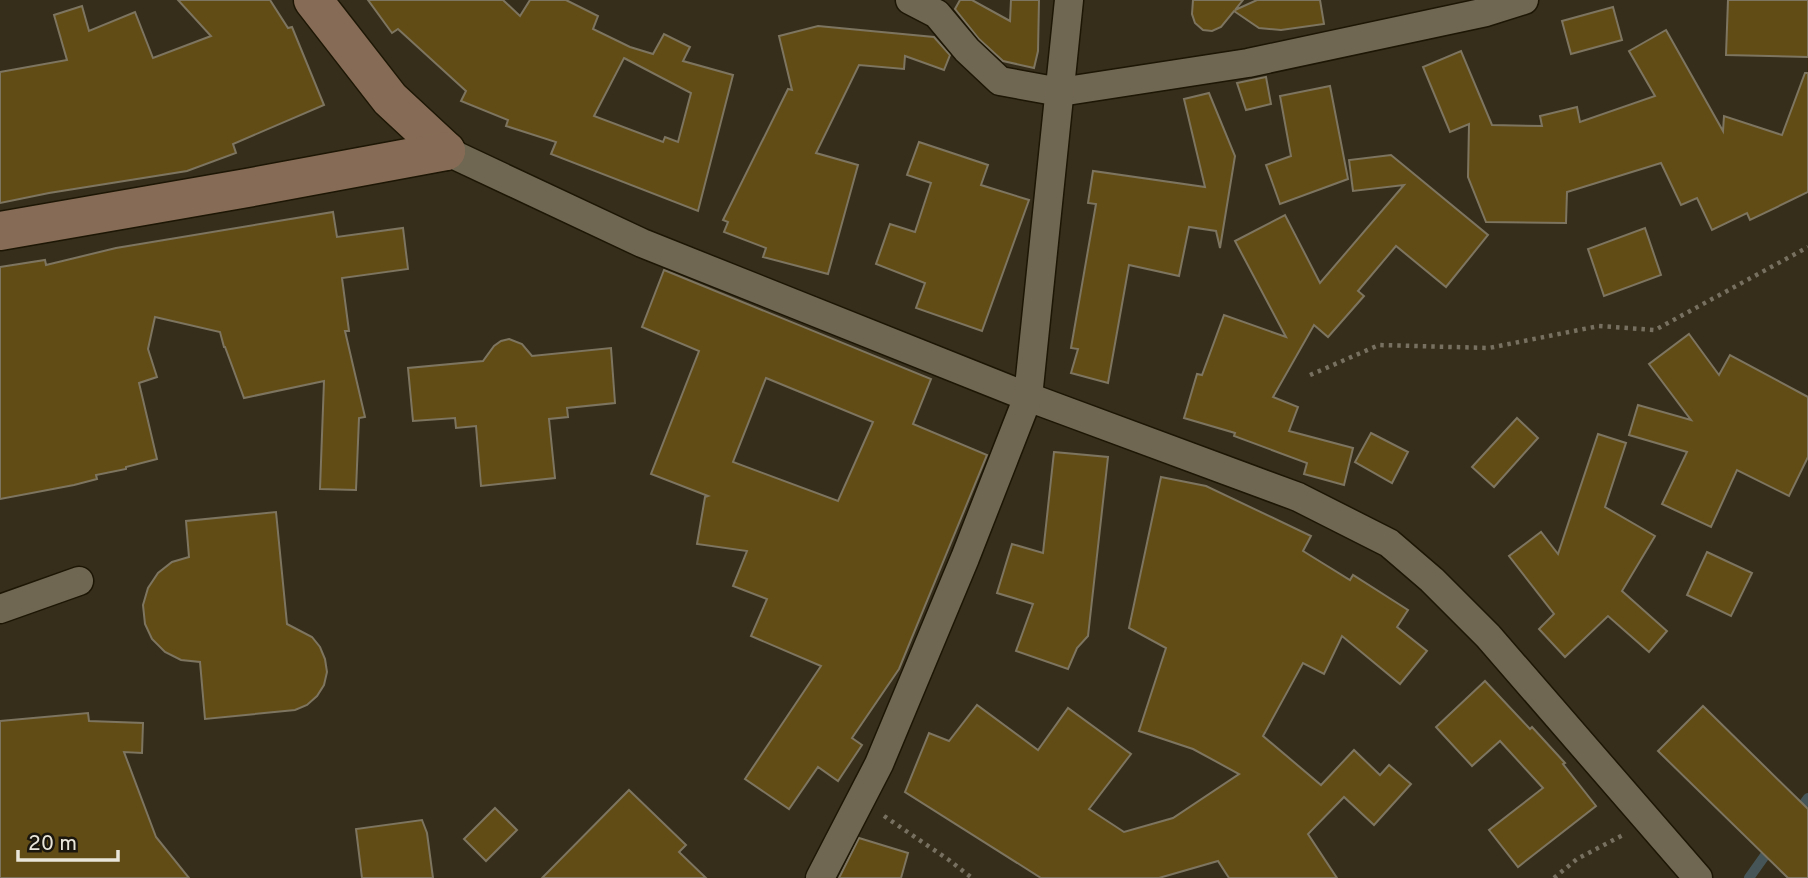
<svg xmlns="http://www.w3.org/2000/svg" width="1808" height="878" font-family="Overpass,sans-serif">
<rect width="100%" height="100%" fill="#362e1b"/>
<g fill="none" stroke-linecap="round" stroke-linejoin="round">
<g stroke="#465658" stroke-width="10">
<polyline points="1797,813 1808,798"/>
<polyline points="1749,878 1771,847"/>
</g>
</g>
<g fill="#624c15" stroke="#7e7560" stroke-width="2" fill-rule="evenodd">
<polygon points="178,0 270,0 288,28 292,27 324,105 233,144 236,153 187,171 49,193 0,203 0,72 67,60 54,15 82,6 89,31 135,12 153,58 211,36"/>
<path d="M368,0h135l17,16 10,-16h36l32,16 -5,13 37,18 23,7 11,-20 26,13 -7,14 50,14 -35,136 -147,-57 5,-12 -50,-16 2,-6 -47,-19 5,-10 -68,-62 -6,4zM624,58l67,35 -13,49 -13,-5 -2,5 -69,-26z"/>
<polygon points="960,0 972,0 1010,21 1011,0 1039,0 1038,51 1034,68 1003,61 979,39 955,9"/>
<polygon points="1193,0 1243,0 1235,10 1257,0 1320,0 1324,24 1281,30 1259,28 1234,11 1221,27 1212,31 1203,30 1195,23 1192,14"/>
<polygon points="1728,0 1808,0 1808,57 1726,55"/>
<polygon points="1613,7 1622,40 1571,54 1562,21"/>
<polygon points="818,26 934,37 950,55 944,70 905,56 904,69 859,65 816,153 858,165 828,274 763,257 766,248 724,232 728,222 723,220 788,89 792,90 779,36"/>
<polygon points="1666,30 1723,131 1724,116 1782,135 1805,73 1808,73 1808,192 1750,220 1747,213 1712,230 1697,198 1681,205 1661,163 1567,192 1566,223 1486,222 1468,177 1469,124 1450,132 1423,67 1461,51 1492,125 1542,126 1540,116 1577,107 1580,122 1655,96 1629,51"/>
<polygon points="1266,77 1271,104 1246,110 1237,83"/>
<polygon points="1330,86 1348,179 1280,204 1266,165 1291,156 1280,96"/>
<polygon points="1209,93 1235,156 1220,248 1216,231 1189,227 1179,276 1129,265 1108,383 1071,373 1078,349 1071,348 1096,204 1088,203 1093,171 1205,187 1184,99"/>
<polygon points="919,142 988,165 981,185 1029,200 982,331 916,308 925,283 876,264 890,224 915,232 931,183 907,175"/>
<polygon points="1391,155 1488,235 1446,287 1396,246 1358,291 1364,296 1328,337 1314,325 1273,397 1298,407 1289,431 1353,448 1344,485 1304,474 1307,463 1234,436 1235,433 1184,418 1197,374 1202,375 1224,315 1286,337 1235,241 1285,215 1320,283 1404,185 1353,191 1349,160"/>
<polygon points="333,212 337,237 403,228 408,269 342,278 349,331 345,331 365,417 359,418 356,490 320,489 324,381 244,398 225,347 224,347 220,332 155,317 148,349 157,377 139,383 157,459 126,467 126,469 96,475 97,479 74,485 0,499 0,267 45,260 46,265 116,248"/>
<polygon points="1645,228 1661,275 1604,296 1588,249"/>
<path d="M664,270l267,109 -18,45 74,31 -88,214 -47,69 10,7 -24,36 -20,-14 -29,42 -44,-30 76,-113 -70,-30 16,-37 -34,-13 14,-35 -50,-7 8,-47 3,-1 -57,-22 48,-123 -57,-24zM766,378l107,44 -35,79 -105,-39z"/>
<polygon points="1689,334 1719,375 1730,355 1808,397 1808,457 1789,496 1737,470 1711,527 1662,504 1687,452 1629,435 1638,405 1691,420 1649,364"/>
<polygon points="509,339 522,344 532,356 611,348 615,403 567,408 568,417 549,419 555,478 481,486 476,426 456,428 455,418 413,421 408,368 483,361 494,346 501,341"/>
<polygon points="1517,418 1538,438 1494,487 1472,467"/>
<polygon points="1371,433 1408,452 1392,483 1355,462"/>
<polygon points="1598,434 1626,443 1605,507 1655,536 1622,591 1667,631 1649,652 1608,616 1565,657 1539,629 1554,614 1509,556 1541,532 1558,554"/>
<polygon points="1054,452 1108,457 1088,636 1077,648 1068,669 1016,651 1033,604 997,593 1012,544 1043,553"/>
<polygon points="1161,477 1206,486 1311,536 1303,551 1350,580 1353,575 1408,610 1397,627 1427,651 1400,684 1342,636 1324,674 1303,663 1263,736 1321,785 1354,750 1380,775 1389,765 1411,784 1374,825 1344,797 1308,834 1337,878 1229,878 1218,861 1159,878 1041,878 905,792 929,733 949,741 977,705 1038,750 1068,708 1131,754 1089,809 1124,832 1173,818 1239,774 1193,749 1139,731 1166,648 1129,628"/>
<polygon points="276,512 287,624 312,637 320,647 325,659 327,672 324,685 317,696 307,705 295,710 205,719 200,662 181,660 165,652 152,639 145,624 143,605 148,588 158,573 172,562 189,557 186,521"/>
<polygon points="1707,552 1752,573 1731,616 1687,595"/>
<polygon points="1485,681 1530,729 1532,727 1565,763 1563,764 1596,806 1518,867 1489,830 1543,788 1500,741 1472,766 1436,727"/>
<polygon points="1703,706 1808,809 1808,878 1788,878 1658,751"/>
<polygon points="88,713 89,721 143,723 142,753 124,752 156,837 189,878 0,878 0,721"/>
<polygon points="629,790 686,845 679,852 706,878 542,878"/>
<polygon points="495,808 517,830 486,861 464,839"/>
<polygon points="422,820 427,833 433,878 362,878 356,829"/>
<polygon points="859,838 908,853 901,878 839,878"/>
</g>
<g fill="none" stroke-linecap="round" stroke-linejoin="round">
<defs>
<g id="street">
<polyline points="910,0 937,14 967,50 1000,81 1060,92 1248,63 1486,12 1524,0"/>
<polyline points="446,151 642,243 1028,397 1298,497 1389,543 1432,580 1488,636 1698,878"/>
<polyline points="0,609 79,581"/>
<polyline points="820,878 879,764 965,558 1028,397 1069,0"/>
</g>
<g id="secondary">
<polyline points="313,0 390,99 446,151"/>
<polyline points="0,231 247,188 446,151"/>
</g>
</defs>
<use href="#street" stroke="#1d1605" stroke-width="31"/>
<use href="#secondary" stroke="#1d1605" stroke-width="41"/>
<g stroke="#777060" stroke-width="4.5" stroke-dasharray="3.5 5" stroke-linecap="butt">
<polyline points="1310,375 1379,345 1489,348 1599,326 1655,330 1808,247"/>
<polyline points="884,816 949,860 972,878"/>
<polyline points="1554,878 1577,859 1623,835"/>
</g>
<use href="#street" stroke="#706753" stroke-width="28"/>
<use href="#secondary" stroke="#866c56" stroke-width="38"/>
</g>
<path d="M18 850v10h100v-10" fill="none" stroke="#eae5d9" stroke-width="3.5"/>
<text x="28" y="850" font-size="21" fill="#eae5d9" stroke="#1a160e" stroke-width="5" paint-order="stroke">20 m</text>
</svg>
